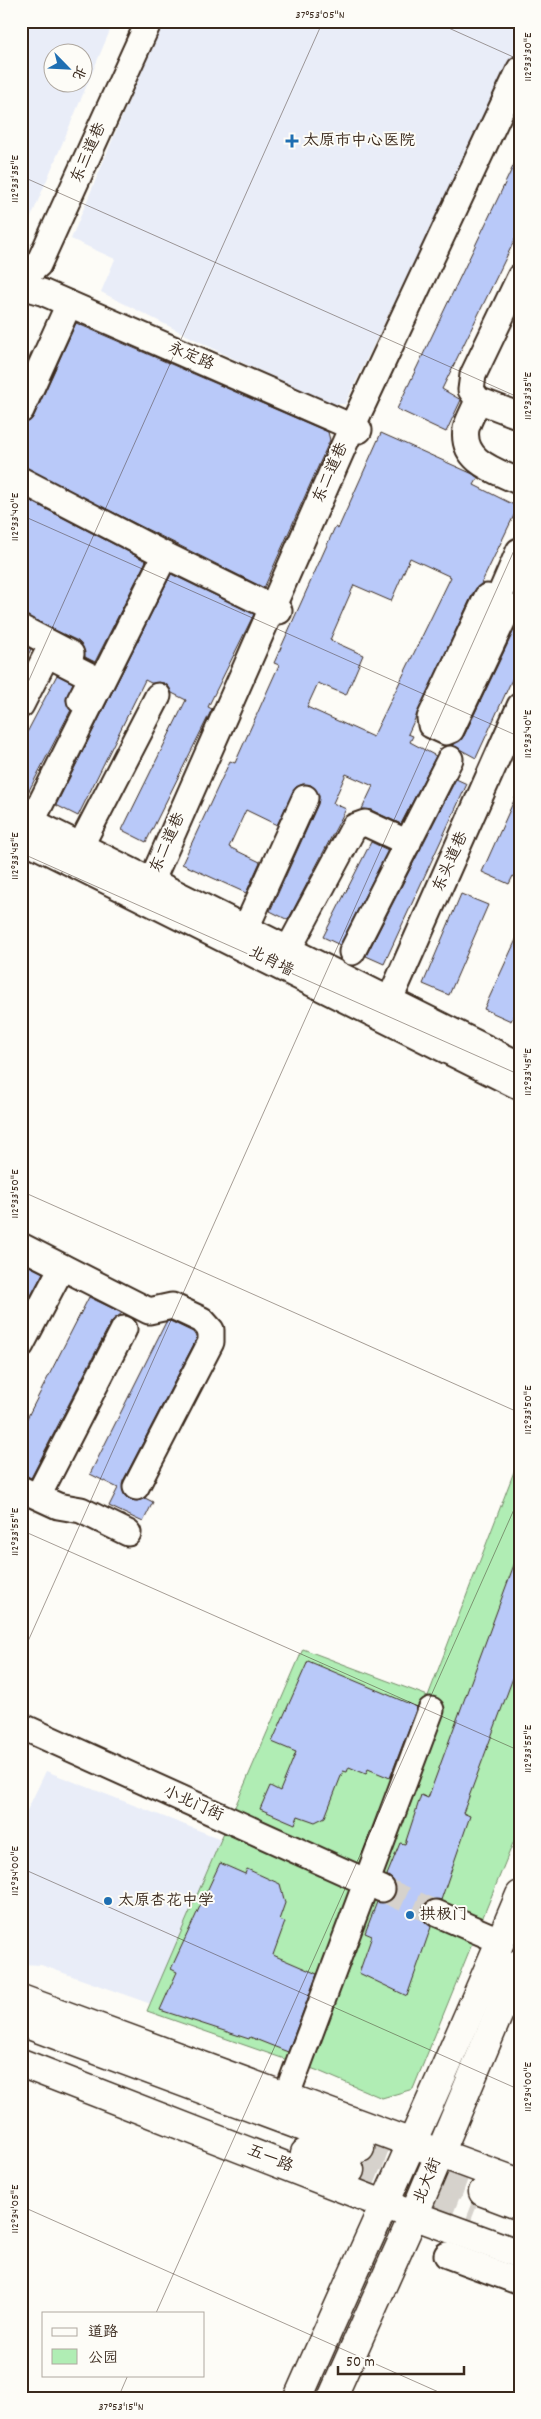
<svg xmlns="http://www.w3.org/2000/svg" width="541" height="2419" font-family="Dekko,'LXGW WenKai TC',sans-serif">
<rect width="100%" height="100%" fill="#fdfcf7"/>
<filter id="ink" filterUnits="userSpaceOnUse"><feTurbulence type="fractalNoise" baseFrequency=".02" numOctaves="2"/><feDisplacementMap in="SourceGraphic" scale="10" xChannelSelector="R" yChannelSelector="G"/><feConvolveMatrix kernelMatrix="1 2 1 2 8 2 1 2 1" color-interpolation-filters="sRGB"/></filter>
<g filter="url(#ink)">
<g fill="#e9edf8" fill-rule="evenodd">
<path d="M21,21h93l-93,220zM52,52h30v30h-30z"/>
<polygon points="162,21 520,21 520,43 345,404 334,404 230,357 101,292 115,259 71,239"/>
<polygon points="46,1771 221,1839 151,2004 41,1965 21,1964 21,1823"/>
</g>
<polygon fill="#b0edb4" stroke="#768c69" points="520,1456 520,1826 413,2089 382,2098 316,2070 147,2011 303,1649 428,1696"/>
<g fill="#b9c9f9" stroke="#3b2a1e" fill-rule="evenodd">
<polygon points="520,152 520,229 442,389 461,400 446,432 397,409"/>
<polygon points="76,323 328,432 330,440 264,588 21,466 21,429 23,424 30,421 34,416"/>
<path d="M381,433l92,41 5,4 -4,7 44,22 -37,77 -7,7 -66,143 5,2 -3,6 26,14 -35,68 -30,-14 -9,-1 11,-23 -27,-12 -13,29 13,6 -58,111 -18,-9 48,-107 1,-8 -8,-11 -8,-1 -7,3 -19,38 -31,-15 -17,37 31,15 -14,31 -64,-29 48,-103 5,2 44,-98 -5,-2 61,-136 3,2zM410,558l41,19 -78,160 -66,-30 11,-24 28,12 17,-40 -33,-15 24,-55 37,16z"/>
<polygon points="21,496 146,561 95,662 85,657 83,647 78,641 21,614"/>
<polygon points="171,574 254,614 208,707 212,709 146,842 122,830 186,700 172,693 164,683 151,683 145,680 78,816 56,805"/>
<polygon points="516,626 520,627 520,662 476,758 452,745 464,736"/>
<polygon points="21,644 31,649 21,669"/>
<polygon points="57,675 73,683 66,700 71,710 23,802 21,802 21,744"/>
<polygon points="456,779 467,784 384,964 366,956"/>
<polygon points="520,787 520,879 513,876 509,884 482,872"/>
<polygon points="371,842 388,850 340,945 323,937"/>
<polygon points="461,894 488,905 449,995 423,984"/>
<polygon points="520,931 520,1001 511,1021 484,1009"/>
<polygon points="21,1262 43,1273 21,1314"/>
<polygon points="89,1297 122,1313 111,1322 31,1478 21,1473 21,1430"/>
<polygon points="170,1321 193,1332 197,1338 123,1481 124,1494 129,1499 137,1501 145,1498 153,1502 143,1522 109,1506 118,1488 90,1474 166,1322"/>
<polygon points="518,1554 520,1659 463,1813 470,1816 441,1900 428,1901 423,1908 424,1921 431,1927 407,1996 359,1973 372,1936 365,1933 377,1902 390,1901 395,1894 394,1881 387,1875 400,1843 405,1844 421,1795 428,1798"/>
<polygon points="308,1661 417,1707 390,1778 368,1769 366,1774 349,1767 347,1772 343,1771 325,1817 315,1822 298,1816 295,1824 260,1809 270,1786 280,1791 296,1752 272,1742"/>
<polygon points="220,1863 245,1874 247,1869 280,1884 285,1903 279,1920 285,1922 273,1955 317,1974 288,2052 250,2037 249,2039 160,2010 177,1972 171,1969"/>
</g>
<g fill="none" stroke-linecap="round" stroke-linejoin="round">
<polyline stroke="#d6d2cc" stroke-width="25" stroke-dasharray="25 12" stroke-linecap="butt" points="382,1889 436,1913"/>
<g stroke="#d6d2cc" stroke-width="28" stroke-dasharray="28 14" stroke-linecap="butt">
<polyline points="360,2148 483,2192"/>
<polyline points="350,2170 472,2218"/>
</g>
<defs>
<g id="minor">
<polyline points="520,277 473,375 471,390 478,400 520,416"/>
<polyline points="21,280 38,265 149,21"/>
<polyline points="21,286 42,292 359,430"/>
<path d="M478,400c-3,9 -10,20 -12,29 -5,33 31,42 54,53"/>
<polyline points="21,410 69,304"/>
<polyline points="21,480 165,555 279,611"/>
<polyline points="497,602 519,551"/>
<polyline points="509,607 451,730 446,732 431,725 430,718 487,597 520,613"/>
<polyline points="21,628 71,654"/>
<polyline points="21,705 47,654 92,677 80,700"/>
<polyline points="21,816 520,1065"/>
<polyline points="32,821 165,555"/>
<polyline points="21,838 520,1087"/>
<polyline points="81,845 158,696"/>
<polyline points="152,880 352,427 520,69"/>
<polyline points="246,928 305,798"/>
<polyline points="288,950 354,827 365,823 408,843"/>
<polyline points="352,952 450,759"/>
<polyline points="383,1015 520,706"/>
<polyline points="21,1246 149,1311 172,1306 202,1320 211,1330 211,1342 136,1487"/>
<polyline points="21,1345 62,1267"/>
<polyline points="21,1489 58,1506 81,1510 128,1533"/>
<polyline points="38,1496 124,1329"/>
<polyline points="21,1726 382,1889"/>
<polyline points="436,1913 501,1941"/>
<polyline points="286,2097 431,1710"/>
<polyline points="447,2255 520,2282"/>
</g>
<g id="major">
<polyline points="21,1999 520,2183"/>
<polyline points="21,2022 360,2148"/>
<polyline points="21,2063 383,2204 520,2254"/>
<polyline points="305,2153 350,2170"/>
<polyline points="483,2192 520,2206"/>
<path d="M298,2398c74,-168 151,-334 222,-503"/>
<polyline points="332,2398 414,2215 520,1963"/>
</g>
</defs>
<use href="#minor" stroke="#3b2a1e" stroke-width="29"/>
<use href="#major" stroke="#3b2a1e" stroke-width="31"/>
<use href="#minor" stroke="#fdfcf7" stroke-width="25"/>
<use href="#major" stroke="#fdfcf7" stroke-width="28"/>
</g>
</g>
<path fill="none" stroke="#3b2a1e" stroke-width="1" stroke-opacity="0.45" d="M433,21l87,39M21,176l499,222M21,515l499,222M21,698l302,-677M21,853l499,222M21,1191l499,222M21,1530l499,221M21,1657l499,-1120M21,1868l499,222M21,2206l431,192M156,2313l364,-817M118,2398l10,-23"/>
<g fill="#1f6fb2" stroke="#fdfcf7" stroke-width="2">
<path d="M289.5 133.5h5v5h5v5h-5v5h-5v-5h-5v-5h5z"/>
<circle cx="108" cy="1901" r="5"/>
<circle cx="410" cy="1915" r="5"/>
</g>
<g text-anchor="middle" dominant-baseline="central" stroke-width="4" stroke-linejoin="round" paint-order="stroke">
<g font-size="16" fill="#3b2a1e" stroke="#fdfcf7" text-anchor="start">
<text x="303" y="141">太原市中心医院</text>
<text x="118" y="1901">太原杏花中学</text>
<text x="420" y="1915">拱极门</text>
</g>
<g font-size="16" fill="#3b2a1e" stroke="#fdfcf7">
<text transform="translate(89 153) rotate(-66)">东三道巷</text>
<text transform="translate(191 357) rotate(23)">永定路</text>
<text transform="translate(331 473) rotate(-66)">东二道巷</text>
<text transform="translate(168 843) rotate(-66)">东二道巷</text>
<text transform="translate(451 862) rotate(-66)">东头道巷</text>
<text transform="translate(271 962) rotate(27)">北肖墙</text>
<text transform="translate(193 1804) rotate(24)">小北门街</text>
<text transform="translate(270 2159) rotate(22)">五一路</text>
<text transform="translate(428 2181) rotate(-68)">北大街</text>
</g>
</g>
<rect width="541" height="2419" fill="none" stroke="#fdfcf7" stroke-width="55"/>
<rect x="42" y="2312" width="162" height="65" fill="#fdfcf7" stroke="#afa8a0"/>
<rect x="52" y="2328" width="25" height="8" fill="#fdfcf7" stroke="#afa8a0"/>
<text x="88" y="2336" font-size="15" fill="#3b2a1e">道路</text>
<rect x="52" y="2349" width="25" height="15" fill="#b0edb4" stroke="#afa8a0"/>
<text x="88" y="2362" font-size="15" fill="#3b2a1e">公园</text>
<g transform="translate(68 68) rotate(114)"><circle r="24" fill="#fdfcf7" stroke="#afa8a0"/>
<path d="M0-4L9 19L0 12L-9 19Z" fill="#1f6fb2"/>
<text y="-8" font-size="14" font-weight="bold" text-anchor="middle" fill="#3b2a1e">北</text>
</g>
<path d="M338 2366v8h126v-8" fill="none" stroke="#3b2a1e" stroke-width="2.5"/>
<text x="346" y="2366" font-size="15" fill="#3b2a1e" stroke="#fdfcf7" stroke-width="4" paint-order="stroke">50 m</text>
<rect x="28" y="28" width="486" height="2364" fill="none" stroke="#3b2a1e" stroke-width="2"/>
<g font-size="12" text-anchor="middle" fill="#3b2a1e">
<text x="320" y="18">37°53'05"N</text>
<text transform="translate(527 57) rotate(-90)" y="4">112°33'30"E</text>
<text transform="translate(14 179) rotate(-90)" y="4">112°33'35"E</text>
<text transform="translate(527 396) rotate(-90)" y="4">112°33'35"E</text>
<text transform="translate(14 517) rotate(-90)" y="4">112°33'40"E</text>
<text transform="translate(527 734) rotate(-90)" y="4">112°33'40"E</text>
<text transform="translate(14 856) rotate(-90)" y="4">112°33'45"E</text>
<text transform="translate(527 1072) rotate(-90)" y="4">112°33'45"E</text>
<text transform="translate(14 1194) rotate(-90)" y="4">112°33'50"E</text>
<text transform="translate(527 1410) rotate(-90)" y="4">112°33'50"E</text>
<text transform="translate(14 1532) rotate(-90)" y="4">112°33'55"E</text>
<text transform="translate(527 1749) rotate(-90)" y="4">112°33'55"E</text>
<text transform="translate(14 1871) rotate(-90)" y="4">112°34'00"E</text>
<text transform="translate(527 2087) rotate(-90)" y="4">112°34'00"E</text>
<text transform="translate(14 2209) rotate(-90)" y="4">112°34'05"E</text>
<text x="121" y="2410">37°53'15"N</text>
</g>
</svg>
